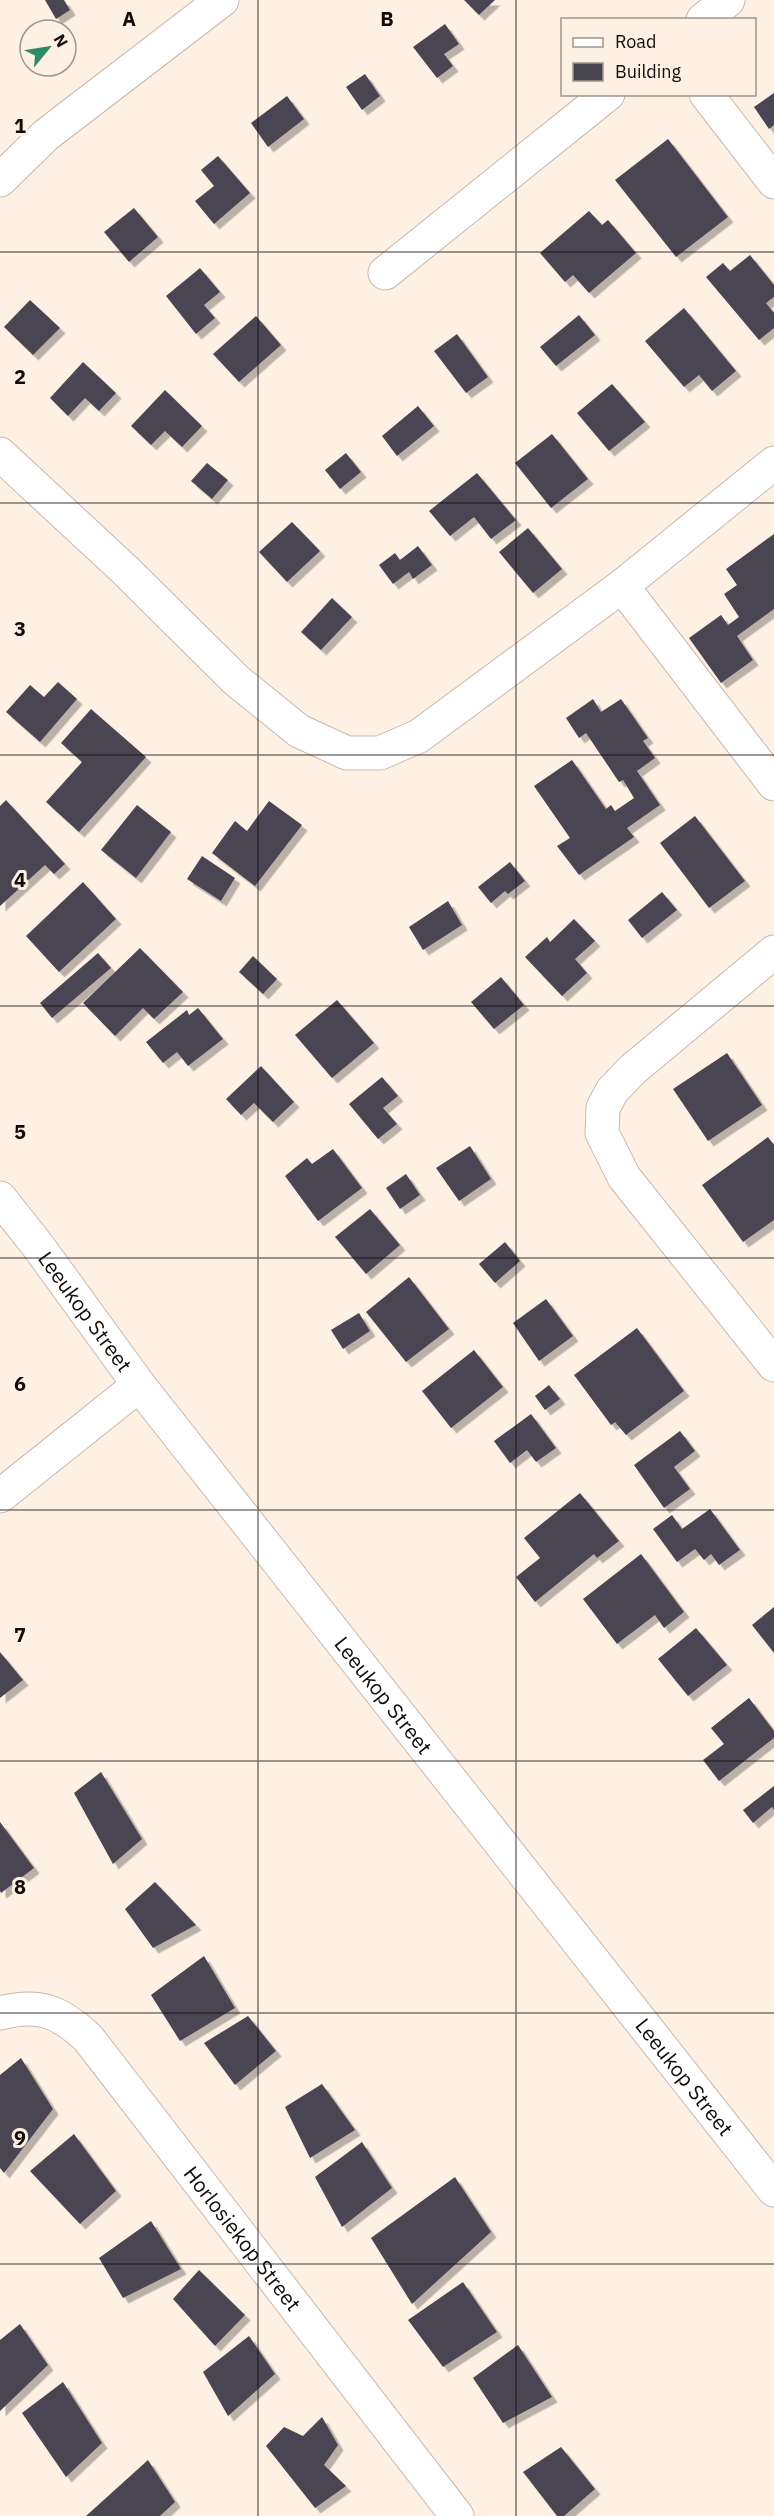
<svg xmlns="http://www.w3.org/2000/svg" width="774" height="2516" font-family="'IBM Plex Sans',sans-serif">
<defs>
<filter id="shadow"><feDropShadow dx="5.5" dy="5.5" stdDeviation="0" flood-color="#0004"/></filter>
</defs>
<rect width="100%" height="100%" fill="#fff0e4"/>
<g fill="#484553" filter="url(#shadow)">
<polygon points="45,0 64,0 70,10 56,19"/>
<polygon points="464,0 495,0 479,15"/>
<polygon points="445,24 459,44 444,54 453,66 437,78 413,47"/>
<polygon points="365,74 380,96 362,110 346,87"/>
<polygon points="774,93 774,125 769,129 754,107"/>
<polygon points="287,96 304,119 268,147 251,123"/>
<polygon points="668,139 728,217 676,257 615,180"/>
<polygon points="218,156 250,193 214,224 195,201 214,186 201,170"/>
<polygon points="134,208 158,237 129,262 104,232"/>
<polygon points="589,211 602,225 608,220 636,253 589,293 573,275 565,282 540,253"/>
<polygon points="750,255 774,285 774,297 766,303 774,313 774,328 759,340 706,277 723,263 730,271"/>
<polygon points="200,268 220,292 204,305 215,318 196,334 166,296"/>
<polygon points="30,300 60,328 33,355 4,327"/>
<polygon points="684,308 736,371 712,391 699,375 684,387 645,341"/>
<polygon points="579,315 595,335 556,366 540,347"/>
<polygon points="256,316 281,345 239,382 213,354"/>
<polygon points="457,334 488,377 466,393 434,351"/>
<polygon points="83,362 116,393 99,411 85,398 68,416 50,398"/>
<polygon points="612,384 645,422 609,451 577,413"/>
<polygon points="165,390 202,426 182,447 165,431 151,445 131,426"/>
<polygon points="418,406 434,426 397,456 382,436"/>
<polygon points="552,434 588,479 551,508 515,463"/>
<polygon points="346,453 361,472 340,489 325,470"/>
<polygon points="207,463 228,480 212,499 191,481"/>
<polygon points="477,473 516,520 491,539 474,517 450,536 429,511"/>
<polygon points="292,522 320,551 287,582 259,552"/>
<polygon points="528,528 562,569 533,593 499,552"/>
<polygon points="774,534 774,609 737,636 753,660 721,683 689,638 721,615 728,625 739,617 724,594 737,585 726,569"/>
<polygon points="418,546 432,565 413,579 409,572 393,584 379,565 395,553 400,560"/>
<polygon points="332,598 352,617 321,650 301,632"/>
<polygon points="58,682 77,699 40,742 6,712 30,685 44,697"/>
<polygon points="593,699 601,712 621,699 648,738 643,741 655,758 637,771 660,805 627,828 634,837 579,875 557,846 570,838 534,786 572,760 606,809 611,805 615,811 634,798 623,780 619,782 586,733 579,738 566,718"/>
<polygon points="91,709 146,757 79,832 46,802 82,762 61,743"/>
<polygon points="6,800 65,864 54,874 45,865 0,906 0,806"/>
<polygon points="269,801 302,825 255,886 212,853 235,821 247,831"/>
<polygon points="137,805 171,832 136,878 101,850"/>
<polygon points="695,816 745,881 709,908 660,843"/>
<polygon points="202,856 235,878 221,901 187,879"/>
<polygon points="510,862 525,881 508,894 505,891 491,903 478,887"/>
<polygon points="83,882 116,919 59,972 26,936"/>
<polygon points="662,892 677,910 642,938 628,920"/>
<polygon points="448,901 462,925 423,950 409,927"/>
<polygon points="574,919 595,941 575,959 587,973 562,996 525,957 547,937 550,942"/>
<polygon points="140,948 183,992 154,1019 143,1008 115,1036 83,1003"/>
<polygon points="98,953 111,968 52,1018 40,1003"/>
<polygon points="253,956 277,979 263,994 239,972"/>
<polygon points="501,977 524,1005 494,1029 471,1002"/>
<polygon points="337,1000 374,1043 332,1078 295,1035"/>
<polygon points="198,1008 223,1039 188,1066 177,1052 163,1063 146,1042 187,1010 189,1015"/>
<polygon points="727,1053 762,1105 708,1141 673,1089"/>
<polygon points="261,1066 294,1102 273,1122 254,1103 241,1115 226,1099"/>
<polygon points="382,1077 398,1096 383,1108 397,1124 378,1139 349,1104"/>
<polygon points="768,1137 774,1145 774,1220 743,1242 702,1185"/>
<polygon points="470,1146 491,1179 459,1201 436,1168"/>
<polygon points="333,1149 362,1188 318,1221 285,1176 307,1158 312,1164"/>
<polygon points="406,1174 420,1195 400,1209 386,1188"/>
<polygon points="370,1209 400,1245 366,1274 335,1237"/>
<polygon points="505,1242 520,1261 495,1283 479,1264"/>
<polygon points="409,1277 449,1329 406,1362 366,1312"/>
<polygon points="546,1299 573,1336 539,1361 513,1323"/>
<polygon points="359,1313 370,1331 343,1349 331,1330"/>
<polygon points="637,1328 684,1391 626,1435 615,1422 611,1425 574,1375"/>
<polygon points="474,1350 503,1387 451,1428 422,1391"/>
<polygon points="549,1385 560,1399 545,1410 535,1396"/>
<polygon points="531,1414 556,1448 536,1462 527,1450 510,1463 494,1441"/>
<polygon points="680,1431 695,1451 674,1467 690,1489 664,1508 634,1465"/>
<polygon points="580,1493 619,1541 597,1558 594,1554 535,1602 516,1577 540,1558 524,1538"/>
<polygon points="710,1509 740,1550 719,1565 711,1554 704,1560 695,1549 677,1562 653,1529 672,1515 682,1529"/>
<polygon points="641,1554 684,1612 664,1628 655,1615 617,1644 583,1599"/>
<polygon points="774,1607 774,1653 752,1625"/>
<polygon points="696,1628 727,1665 688,1696 658,1659"/>
<polygon points="0,1652 23,1680 0,1698"/>
<polygon points="749,1698 774,1731 774,1738 719,1781 703,1760 724,1744 711,1728"/>
<polygon points="101,1772 142,1839 113,1864 74,1793"/>
<polygon points="774,1786 774,1810 772,1807 753,1823 743,1810"/>
<polygon points="0,1822 34,1868 1,1893 0,1891"/>
<polygon points="155,1882 196,1925 153,1948 125,1909"/>
<polygon points="204,1956 235,2008 180,2041 151,1995"/>
<polygon points="248,2016 276,2051 235,2085 204,2043"/>
<polygon points="21,2058 53,2109 4,2173 0,2168 0,2075"/>
<polygon points="322,2084 355,2130 310,2158 285,2107"/>
<polygon points="74,2134 116,2191 80,2224 30,2171"/>
<polygon points="362,2142 392,2188 342,2227 315,2177"/>
<polygon points="455,2177 491,2232 412,2304 371,2238"/>
<polygon points="151,2221 181,2269 123,2298 99,2258"/>
<polygon points="199,2270 245,2315 215,2346 173,2299"/>
<polygon points="463,2282 497,2332 443,2367 408,2320"/>
<polygon points="20,2324 48,2365 0,2411 0,2340"/>
<polygon points="249,2336 275,2374 228,2416 203,2372"/>
<polygon points="518,2345 552,2397 503,2423 473,2378"/>
<polygon points="63,2382 102,2443 66,2477 22,2413"/>
<polygon points="322,2417 338,2445 324,2465 346,2486 315,2508 266,2446 284,2427 303,2436"/>
<polygon points="561,2447 595,2489 564,2516 557,2516 523,2472"/>
<polygon points="148,2460 175,2502 160,2516 86,2516"/>
</g>
<g fill="none" stroke-linecap="round" stroke-linejoin="round">
<defs>
<g id="minor">
<polyline points="703,20 728,0"/>
<polyline points="706,94 774,182"/>
<polyline points="0,180 46,135 222,0"/>
<polyline points="385,273 608,94"/>
<polyline points="0,454 125,570 236,680 299,731 347,753 380,753 419,736 622,586 774,463"/>
<polyline points="622,586 774,784"/>
<polyline points="774,952 632,1070 612,1091 603,1108 602,1133 624,1177 774,1365"/>
<path id="s1" d="M0,1198l38,48 101,139 635,805"/>
<polyline points="0,1496 139,1385"/>
<path id="s2" d="M0,2013c39,-10 59,-2 88,25l369,478"/>
</g>
</defs>
<use href="#minor" stroke="#c7b9ad" stroke-width="35"/>
<use href="#minor" stroke="#fff" stroke-width="33"/>
</g>
<path fill="none" stroke="#110c08" stroke-width="1.5" stroke-opacity="0.55" d="M258,0v2516M516,0v2516M0,252h774M0,503h774M0,755h774M0,1006h774M0,1258h774M0,1510h774M0,1761h774M0,2013h774M0,2264h774"/>
<g text-anchor="middle" dominant-baseline="central" stroke-width="6" stroke-linejoin="round" paint-order="stroke">
<g font-size="21" fill="#110c08" stroke="#fff0e4">
<text stroke="none"><textPath href="#s1" startOffset="142">Leeukop Street</textPath></text>
<text stroke="none"><textPath href="#s1" startOffset="628">Leeukop Street</textPath></text>
<text stroke="none"><textPath href="#s1" startOffset="1114">Leeukop Street</textPath></text>
<text stroke="none"><textPath href="#s2" startOffset="350">Horlosiekop Street</textPath></text>
</g>
</g>
<g font-size="20" text-anchor="middle" font-weight="bold" fill="#110c08" stroke="#fff0e4" stroke-width="6" stroke-linejoin="round" paint-order="stroke">
<text x="129" y="26">A</text>
<text x="387" y="26">B</text>
<text x="20" y="133">1</text>
<text x="20" y="384">2</text>
<text x="20" y="636">3</text>
<text x="20" y="887">4</text>
<text x="20" y="1139">5</text>
<text x="20" y="1391">6</text>
<text x="20" y="1642">7</text>
<text x="20" y="1894">8</text>
<text x="20" y="2145">9</text>
</g>
<rect x="561" y="18" width="195" height="78" fill="#fff0e4" stroke="#a0958c" stroke-width="1.5"/>
<rect x="573" y="38" width="30" height="9" fill="#ffffff" stroke="#a0958c" stroke-width="1.5"/>
<text x="615" y="48" font-size="18" fill="#110c08">Road</text>
<rect x="573" y="63" width="30" height="18" fill="#484553" stroke="#a0958c" stroke-width="1.5"/>
<text x="615" y="78" font-size="18" fill="#110c08">Building</text>
<g transform="translate(48 48) rotate(60)"><circle r="28" fill="#fff0e4" stroke="#a0958c" stroke-width="1.5"/>
<path d="M0-4.5L10 22L0 15L-10 22Z" fill="#2c8c65"/>
<text y="-9" font-size="16" font-weight="bold" text-anchor="middle" fill="#110c08">N</text>
</g>
</svg>
